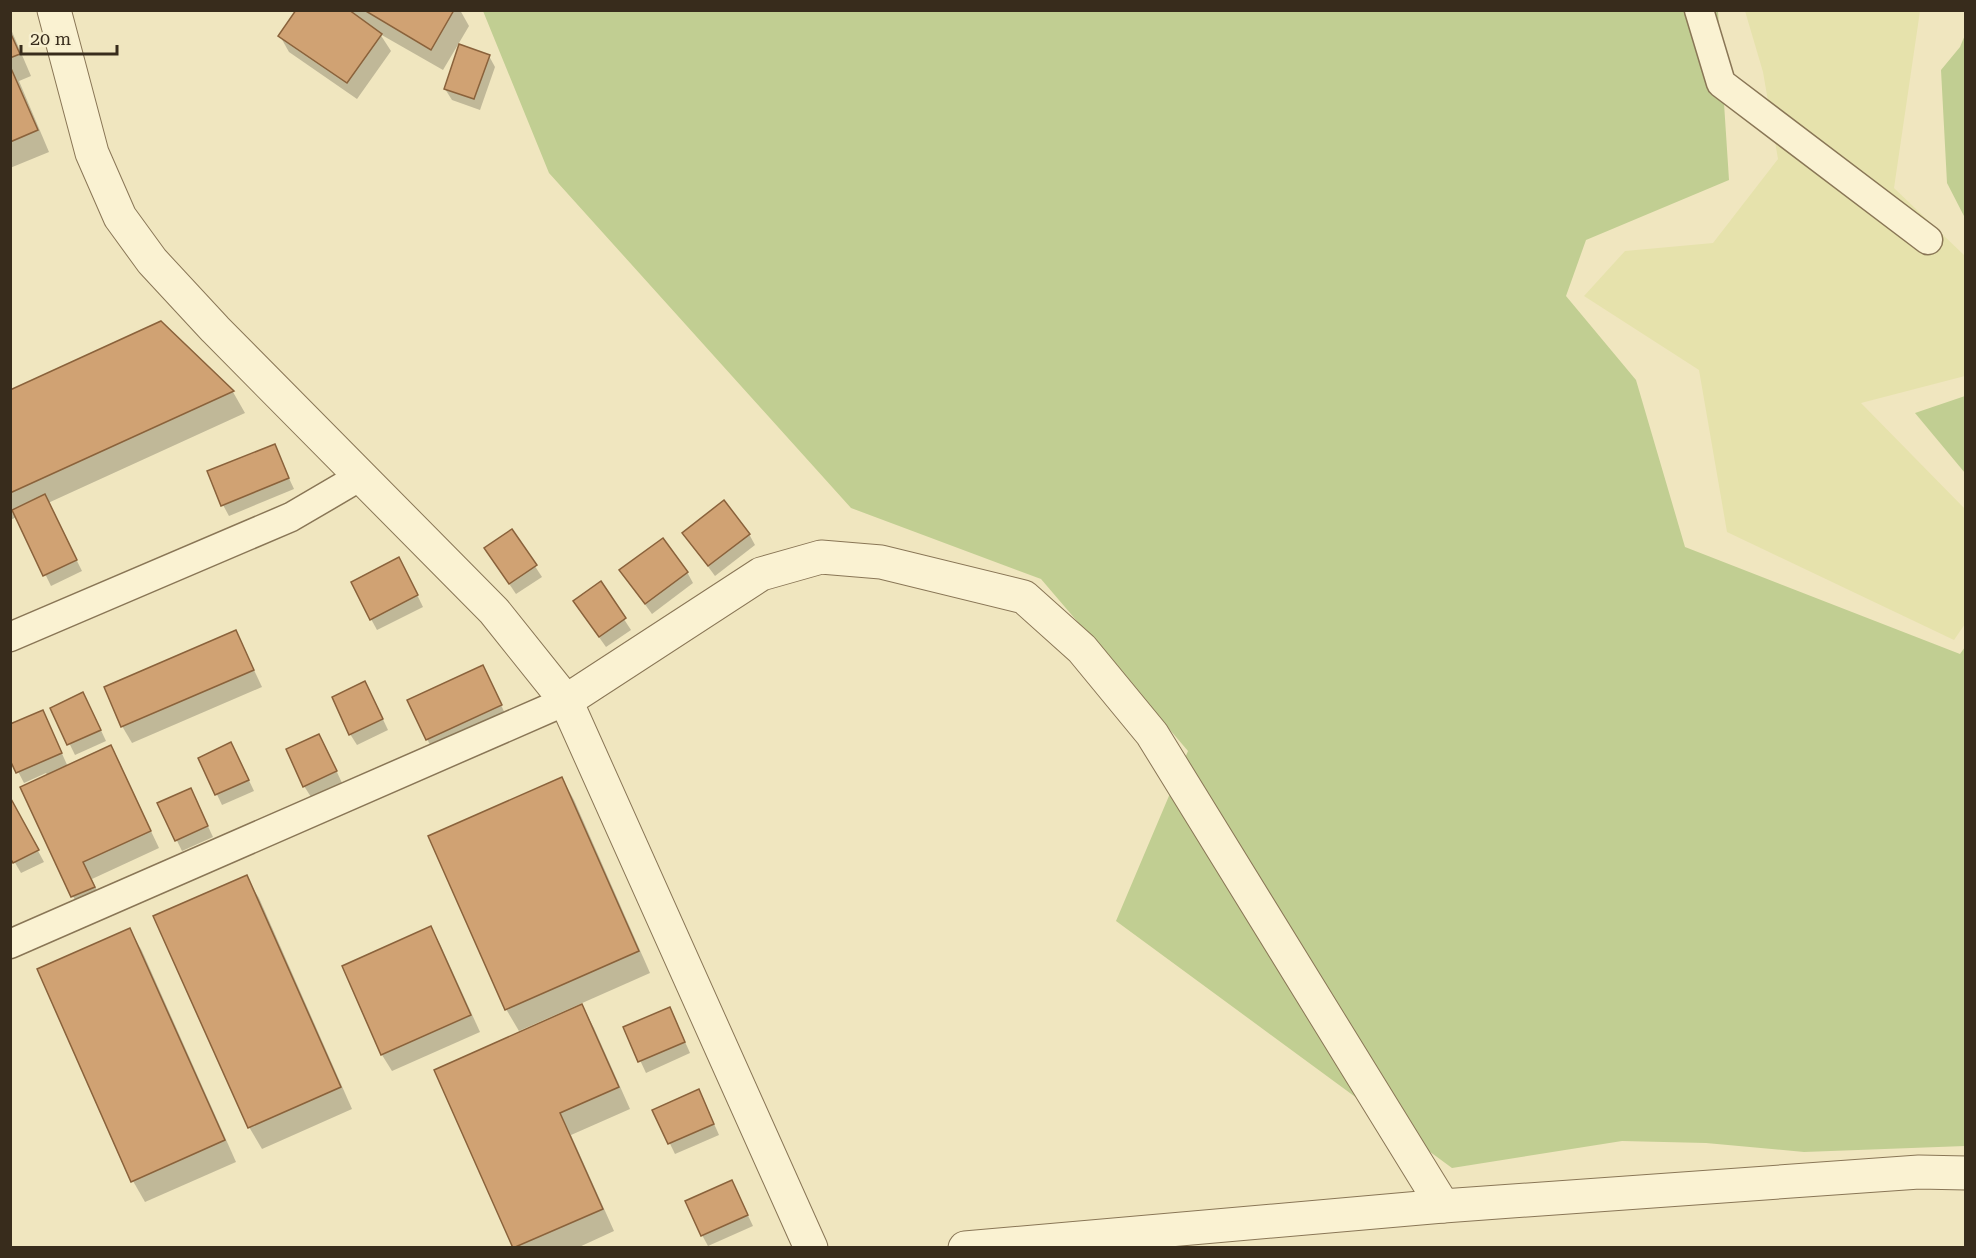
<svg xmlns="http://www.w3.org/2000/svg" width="1976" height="1258" font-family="'Roboto Serif',serif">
<rect width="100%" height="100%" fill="#f0e6bf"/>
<polygon fill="#e6e2ac" points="1745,11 1920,11 1894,188 1965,256 1965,376 1861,403 1965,509 1965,624 1954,640 1727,532 1699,370 1584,296 1625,251 1713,243 1778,159 1763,72"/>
<g fill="#c1ce92">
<polygon points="483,11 1718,11 1729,180 1586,240 1566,296 1636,380 1685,547 1960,654 1965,647 1965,1146 1804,1152 1706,1143 1622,1141 1452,1168 1116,921 1188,751 1041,579 851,508 549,173"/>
<polygon points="1965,35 1965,218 1947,183 1941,70 1960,47"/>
<polygon points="1965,396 1966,396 1965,473 1915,413"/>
</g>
<g fill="#0003">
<polygon points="298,10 460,10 469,26 443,70 380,34 391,51 357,99 289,52 280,36"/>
<polygon points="10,27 31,76 19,81 49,152 10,168"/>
<polygon points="489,56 495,67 480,110 452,100 445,89"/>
<polygon points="161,323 233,392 245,413 48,503 82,571 51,586 17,517 10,520 10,392"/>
<polygon points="274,446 294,489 229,516 223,505"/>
<polygon points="512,531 542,577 516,594 492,559"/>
<polygon points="684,534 749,534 755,545 715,576"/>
<polygon points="405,570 423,607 377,630 371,619"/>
<polygon points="687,572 693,583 652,614 628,581"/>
<polygon points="601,584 631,630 606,647 581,612"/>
<polygon points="236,632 262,687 132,743 122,726"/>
<polygon points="489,678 506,716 433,750 427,739"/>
<polygon points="371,694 388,730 357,745 350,734"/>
<polygon points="89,705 106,741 75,755 52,708"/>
<polygon points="43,711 68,767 111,747 159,848 92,879 103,904 81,913 22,788 48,776 46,773 24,783 10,756"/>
<polygon points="325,746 342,783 311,797 304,786"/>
<polygon points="237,755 254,791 222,805 200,759"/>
<polygon points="562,778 574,800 650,973 519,1031 506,1009"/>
<polygon points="10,799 44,862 21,873 10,854"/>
<polygon points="196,801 213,837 182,851 159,804"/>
<polygon points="246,877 259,898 352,1109 262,1149 249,1127"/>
<polygon points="431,928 440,944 480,1032 392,1071 382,1055 344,967"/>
<polygon points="130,930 142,951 236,1162 145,1202 133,1181"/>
<polygon points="582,1006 594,1028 630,1109 571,1135 614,1231 577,1248 515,1248 436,1071"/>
<polygon points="675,1019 690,1053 646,1073 625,1028"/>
<polygon points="704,1101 719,1135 675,1154 654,1111"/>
<polygon points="732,1182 753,1226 708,1246 702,1235"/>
</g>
<g fill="#d0a273" stroke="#8a623b" stroke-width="1.5">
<polygon points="296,10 349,10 382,34 347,83 278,36"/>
<polygon points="364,10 454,10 431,50"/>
<polygon points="10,32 20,54 10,58"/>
<polygon points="459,44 490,55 474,99 444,89"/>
<polygon points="10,66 38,130 10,142"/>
<polygon points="161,321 234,391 10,493 10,390"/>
<polygon points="275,444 289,478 221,506 207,471"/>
<polygon points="45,494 77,560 43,576 12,510"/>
<polygon points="724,500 750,534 708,566 682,533"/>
<polygon points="512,529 537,565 509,584 484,548"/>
<polygon points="663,538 688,572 645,604 619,570"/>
<polygon points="399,557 418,595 370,620 351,582"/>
<polygon points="601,581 626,618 599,637 573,601"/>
<polygon points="236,630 254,670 121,727 104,687"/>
<polygon points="483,665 502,705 426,740 407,700"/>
<polygon points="365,681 383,719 349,735 332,697"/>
<polygon points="83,692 101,730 67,745 50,708"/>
<polygon points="43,710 62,753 16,773 10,760 10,724"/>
<polygon points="319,734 337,771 303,787 286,749"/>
<polygon points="231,742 249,780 215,795 198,758"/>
<polygon points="111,745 151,831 83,862 95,887 71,897 20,787"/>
<polygon points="562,777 639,951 505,1010 428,836"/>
<polygon points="191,788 208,826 175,841 157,803"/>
<polygon points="10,797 39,850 13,863 10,858"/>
<polygon points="247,875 341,1087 248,1128 153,916"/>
<polygon points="431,926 471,1015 381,1055 342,966"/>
<polygon points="130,928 225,1140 131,1182 37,969"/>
<polygon points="582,1004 619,1087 560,1113 603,1209 513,1248 434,1070"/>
<polygon points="670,1007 685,1042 638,1062 623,1027"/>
<polygon points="699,1089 714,1124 668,1144 652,1110"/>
<polygon points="732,1180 748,1215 701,1236 685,1201"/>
</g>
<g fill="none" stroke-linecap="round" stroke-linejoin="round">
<defs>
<g id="minor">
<polyline points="1699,10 1721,83 1928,240"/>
<polyline points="10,637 291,517 361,476"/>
<polyline points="10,944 566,701"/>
</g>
<g id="tertiary">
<polyline points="54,10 92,153 120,217 152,261 215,329 494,611 566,701 811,1248"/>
<polyline points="566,701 761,574 821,557 881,562 1024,597 1082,649 1152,734 1443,1206"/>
<polyline points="965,1248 1443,1206 1919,1172 1966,1173"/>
</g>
</defs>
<use href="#minor" stroke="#897656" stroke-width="31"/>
<use href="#tertiary" stroke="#897656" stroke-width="35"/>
<use href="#minor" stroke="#faf2d2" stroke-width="28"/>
<use href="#tertiary" stroke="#faf2d2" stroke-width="33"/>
</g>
<rect width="1976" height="1258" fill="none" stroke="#382c1c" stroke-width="24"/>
<path d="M21 45v9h96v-9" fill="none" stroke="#382c1c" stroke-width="3"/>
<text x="30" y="45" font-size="18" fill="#382c1c" stroke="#f7efcf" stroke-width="4.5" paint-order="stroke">20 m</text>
</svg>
